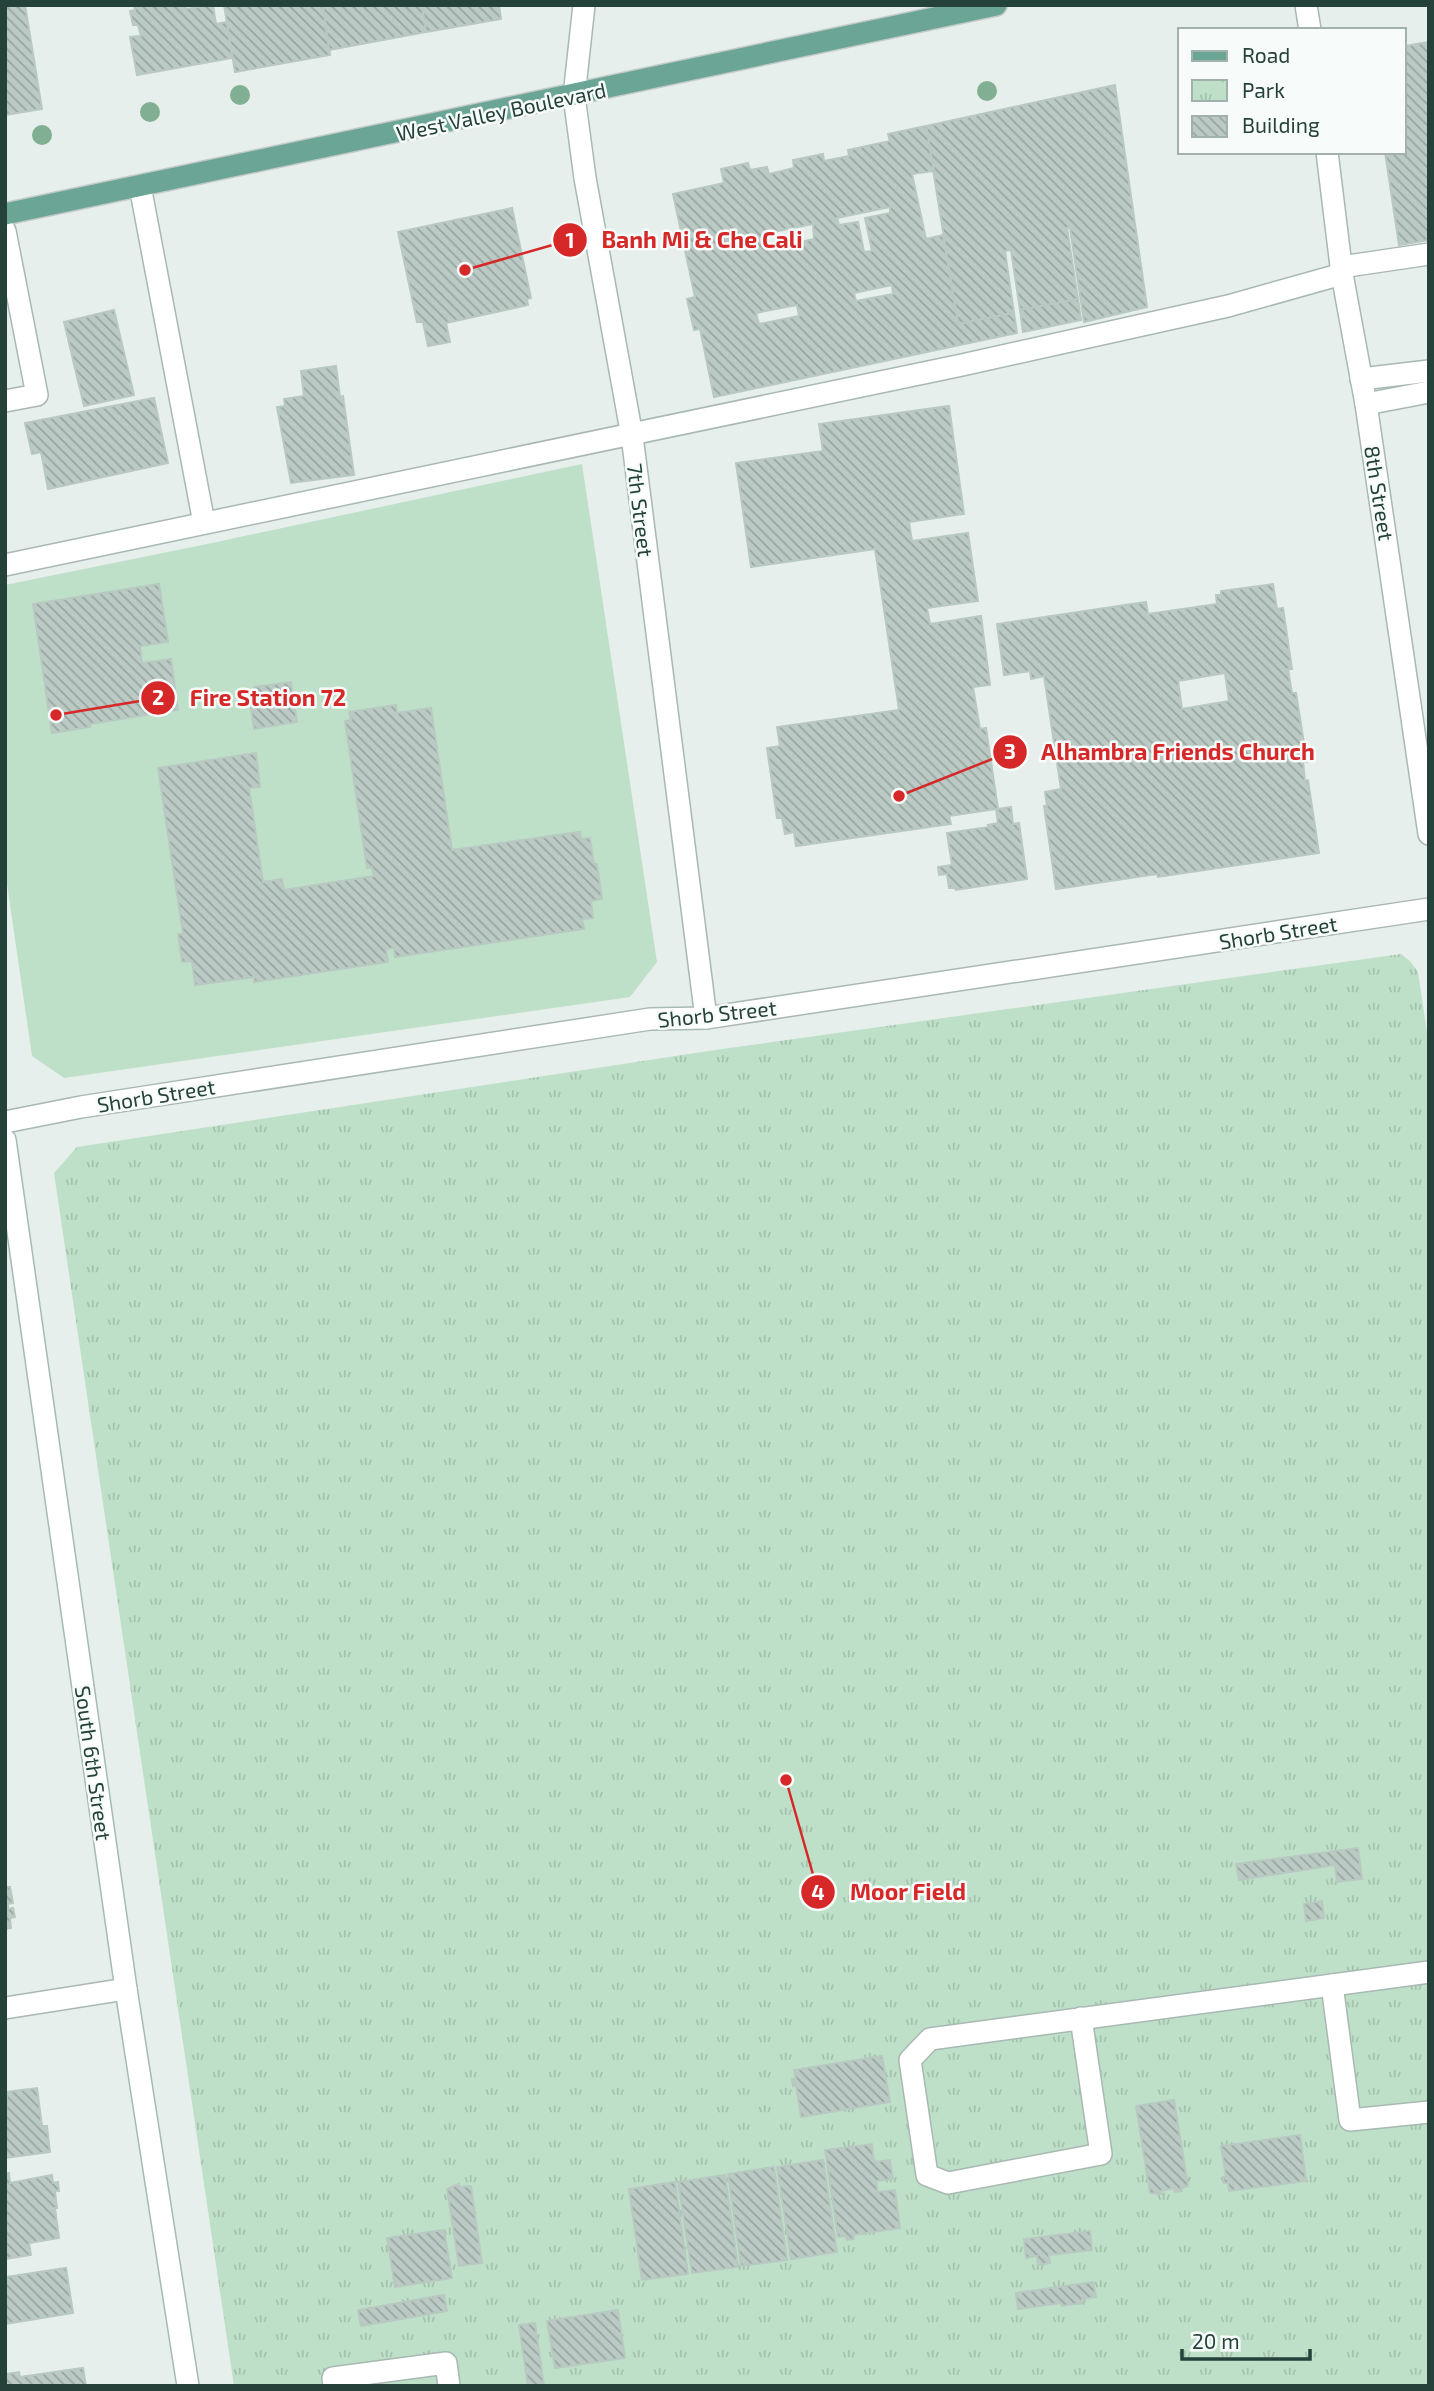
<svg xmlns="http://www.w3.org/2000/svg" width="1434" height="2391" font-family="'Exo 2',sans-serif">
<defs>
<pattern id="park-tufts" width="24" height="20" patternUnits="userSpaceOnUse" patternTransform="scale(1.75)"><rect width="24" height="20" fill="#bfe0c8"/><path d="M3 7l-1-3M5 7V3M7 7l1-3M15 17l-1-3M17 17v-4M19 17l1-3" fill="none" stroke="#a4c1ad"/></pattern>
<pattern id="building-back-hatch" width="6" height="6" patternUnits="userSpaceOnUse" patternTransform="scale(1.75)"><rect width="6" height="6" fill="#bbcac4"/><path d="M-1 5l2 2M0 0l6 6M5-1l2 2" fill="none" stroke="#98a6a0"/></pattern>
</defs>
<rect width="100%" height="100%" fill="#e6efeb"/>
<polygon fill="#bfe0c8" points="582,464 657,962 630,997 64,1078 32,1056 5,870 5,585 212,543"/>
<polygon fill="url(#park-tufts)" points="1401,954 1410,961 1418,972 1429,1046 1429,2386 234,2386 54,1173 77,1147 715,1050"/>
<g fill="url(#building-back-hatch)" stroke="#b8c9c2" stroke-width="2" fill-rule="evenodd">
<polygon points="5,5 25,5 42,109 5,115"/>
<polygon points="134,5 185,5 186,9 213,5 216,24 227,22 232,58 137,75 130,37 141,36 138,25 133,25 130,11 135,10"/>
<polygon points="224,5 323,5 330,55 235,72"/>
<polygon points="323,5 422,5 426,32 329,50"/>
<polygon points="422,5 499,5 501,19 426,32"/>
<polygon points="1429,42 1429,240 1399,245 1385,152 1404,152 1404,46"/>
<polygon points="1115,85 1147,307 1084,322 1070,228 1067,228 1078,299 1020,310 1011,250 1005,251 1014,313 958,324 926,126"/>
<path d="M926,126l8,45 -22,3 14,65 17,-4 15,89 56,-11 3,20 -303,64 -14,-68 -6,1 -7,-31 8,-2 -22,-103 51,-11 -3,-14 27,-6 2,7 17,-3 2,7 25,-6 -1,-8 30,-6 1,7 25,-5 -1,-6 42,-9 -2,-7zM890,207v6l-25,5 7,33 -8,1 -6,-30 -19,3 -2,-7zM813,224l1,15 -48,11 -3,-16zM892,285l1,9 -37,7 -2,-8zM797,305l2,11 -40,8 -3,-11z"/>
<polygon points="512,208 531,298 527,299 528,305 446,323 450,342 428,346 423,322 417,322 398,232"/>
<polygon points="1078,299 1081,320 1023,332 1020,310"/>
<polygon points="114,310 134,395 84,406 64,322"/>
<polygon points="336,366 340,397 343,396 354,475 291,483 277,407 285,406 284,399 304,396 301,371"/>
<polygon points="154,398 168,463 48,489 41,452 32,454 25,423"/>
<polygon points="949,406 964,514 909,522 912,541 968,533 978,601 927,608 930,624 981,616 990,685 973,687 980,729 986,728 998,809 1011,807 1013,824 1019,823 1027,879 956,890 955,888 949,888 947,874 939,875 938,867 952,865 947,833 989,827 988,825 998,823 996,809 949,816 951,824 796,846 794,832 785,834 782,818 777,818 767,748 780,746 777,727 899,710 875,549 751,567 736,463 823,451 819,424"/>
<polygon points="159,584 168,642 140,646 142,663 171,659 178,710 90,724 90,727 52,733 33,604"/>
<path d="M1273,584l4,25 6,-1 9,61h-4l4,24h4l11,69h-4l2,19 3,-1 11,73 -161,24 -1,-3 -101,15 -12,-83h3l-2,-14 16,-3 -17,-113 -13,3 -1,-8 -26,4 -7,-51 149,-22 2,12 69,-10 -1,-9h5v-4zM1225,673l4,28 -47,8 -4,-28z"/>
<polygon points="291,682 297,722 254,729 249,695 255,694 254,687"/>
<polygon points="396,705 397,713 431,708 452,850 580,832 581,839 590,838 594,864 597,864 602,899 591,901 593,918 582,919 584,929 395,957 394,948 386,949 388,962 254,982 254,977 195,985 192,961 182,962 178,934 183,934 158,768 256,753 260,787 249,788 263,882 282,879 284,890 374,876 372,867 367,868 345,721 351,720 349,712"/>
<polygon points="1358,1848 1362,1879 1337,1882 1335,1865 1239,1880 1236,1864"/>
<polygon points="5,1887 10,1887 13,1903 8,1904 8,1909 13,1908 15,1917 10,1918 11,1928 5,1929"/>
<polygon points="1322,1901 1324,1918 1306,1921 1304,1904"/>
<polygon points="882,2056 890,2102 801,2117 796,2085 793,2086 792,2079 796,2079 794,2070"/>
<polygon points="37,2088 42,2126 47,2126 50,2152 5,2158 7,2092"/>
<polygon points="1174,2100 1188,2186 1181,2188 1182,2191 1175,2192 1174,2188 1161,2191 1162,2194 1150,2193 1136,2106"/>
<polygon points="1300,2135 1306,2181 1229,2191 1228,2183 1224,2183 1223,2177 1226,2177 1221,2146"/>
<polygon points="872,2144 874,2162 890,2160 893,2179 876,2181 878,2192 895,2190 900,2228 853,2235 854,2239 847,2240 846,2236 838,2237 825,2150"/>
<polygon points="823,2160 837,2252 791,2259 777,2167"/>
<polygon points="774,2167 787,2260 741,2266 728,2174"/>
<polygon points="9,2173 10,2183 52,2175 53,2183 58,2182 59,2191 55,2191 57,2208 55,2208 59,2238 29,2243 31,2255 5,2259 5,2174"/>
<polygon points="725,2175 738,2267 692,2273 678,2182"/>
<polygon points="675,2182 688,2274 642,2280 629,2189"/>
<polygon points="459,2184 459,2187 471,2186 482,2263 459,2266 447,2189"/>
<polygon points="444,2230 452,2278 395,2287 387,2238"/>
<polygon points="1090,2231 1092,2250 1049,2255 1050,2263 1038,2265 1037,2256 1026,2258 1024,2239"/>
<polygon points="66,2268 73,2313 5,2324 5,2277"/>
<polygon points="1093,2282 1096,2297 1082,2299 1082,2303 1062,2306 1061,2303 1018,2309 1016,2293"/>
<polygon points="444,2295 447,2311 361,2326 358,2310"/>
<polygon points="618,2310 625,2358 555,2368 547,2321"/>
<polygon points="535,2323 544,2386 528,2386 519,2325"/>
<polygon points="83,2368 86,2386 5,2386 5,2374 19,2372 20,2377"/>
</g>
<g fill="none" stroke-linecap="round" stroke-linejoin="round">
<defs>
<g id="lane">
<polyline points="140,186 204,523"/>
<polyline points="5,231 37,395 5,401"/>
<polyline points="1341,267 1429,254"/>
<polyline points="1361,379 1429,371"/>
<polyline points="1366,404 1429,392"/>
<polyline points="5,565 962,365 1228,306 1342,274"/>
<polyline points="1332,1985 1350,2120 1429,2112"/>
<polyline points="1081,2018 1101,2154 948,2183 927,2175 910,2060 930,2039 1429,1972"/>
<polyline points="334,2386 333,2378 446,2363 449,2386"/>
</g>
<g id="street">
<polyline points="584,5 574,96 585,178 632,436 706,1018"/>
<polyline points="1306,5 1310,30"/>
<polyline points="1327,152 1342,274 1366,404 1429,834"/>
<polyline points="5,1122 81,1107 650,1019 706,1018 1429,909"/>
<polyline points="5,2008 126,1989"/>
</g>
<polyline id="secondary" points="5,1140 126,1989 188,2386"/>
<polyline id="primary" points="5,214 996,5"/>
</defs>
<use href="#lane" stroke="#a8b8b2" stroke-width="24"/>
<use href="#street" stroke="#a8b8b2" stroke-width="24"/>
<use href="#secondary" stroke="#a4bbb3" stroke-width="24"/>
<use href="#primary" stroke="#c2cac8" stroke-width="24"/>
<use href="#lane" stroke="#fff" stroke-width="21"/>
<use href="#street" stroke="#fff" stroke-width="21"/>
<use href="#secondary" stroke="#fff" stroke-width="21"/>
<use href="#primary" stroke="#6aa596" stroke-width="21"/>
</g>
<g fill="#80af93">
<circle cx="987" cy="91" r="10"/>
<circle cx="240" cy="95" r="10"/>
<circle cx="150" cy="112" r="10"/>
<circle cx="42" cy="135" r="10"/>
</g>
<g text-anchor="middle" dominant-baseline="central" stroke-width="5" stroke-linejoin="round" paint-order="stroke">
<g font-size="21" fill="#24423a" stroke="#f7fbf9">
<text transform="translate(501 111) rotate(-12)">West Valley Boulevard</text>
<text transform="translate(1380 493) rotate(81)">8th Street</text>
<text transform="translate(641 510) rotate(83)">7th Street</text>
<text transform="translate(1278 932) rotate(-9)">Shorb Street</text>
<text transform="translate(717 1013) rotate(-6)">Shorb Street</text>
<text transform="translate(156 1095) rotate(-9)">Shorb Street</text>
<text transform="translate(94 1763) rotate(82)">South 6th Street</text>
</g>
</g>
<path fill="none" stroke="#d62828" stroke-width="2.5" d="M465 270L570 240M56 715L158 698M899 796L1010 752M786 1780L818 1892"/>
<g fill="#d62828" stroke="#f7fbf9" stroke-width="2.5">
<circle cx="465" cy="270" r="7"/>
<circle cx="56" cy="715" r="7"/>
<circle cx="899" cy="796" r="7"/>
<circle cx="786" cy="1780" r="7"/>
<circle cx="570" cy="240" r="18"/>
<circle cx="158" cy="698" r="18"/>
<circle cx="1010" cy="752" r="18"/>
<circle cx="818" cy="1892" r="18"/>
</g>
<g font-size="21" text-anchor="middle" font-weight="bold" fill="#fff">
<text x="570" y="248">1</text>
<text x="158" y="705">2</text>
<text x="1010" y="759">3</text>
<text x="818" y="1900">4</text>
</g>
<g font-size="23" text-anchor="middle" font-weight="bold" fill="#d62828" stroke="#f7fbf9" stroke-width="5" stroke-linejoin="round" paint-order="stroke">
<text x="702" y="248">Banh Mi &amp; Che Cali</text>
<text x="268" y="706">Fire Station 72</text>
<text x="1178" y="760">Alhambra Friends Church</text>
<text x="908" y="1900">Moor Field</text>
</g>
<rect width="1434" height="2391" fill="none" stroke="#24423a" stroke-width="14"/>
<rect x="1178" y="28" width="228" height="126" fill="#f7fbf9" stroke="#a3b1ad" stroke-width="2"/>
<rect x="1192" y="51" width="35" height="10" fill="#6aa596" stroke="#a3b1ad" stroke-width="2"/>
<text x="1242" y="63" font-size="21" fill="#24423a">Road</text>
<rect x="1192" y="80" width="35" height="21" fill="url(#park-tufts)" stroke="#a3b1ad" stroke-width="2"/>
<text x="1242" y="98" font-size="21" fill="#24423a">Park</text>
<rect x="1192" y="116" width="35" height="21" fill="url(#building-back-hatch)" stroke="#a3b1ad" stroke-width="2"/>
<text x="1242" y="133" font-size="21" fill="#24423a">Building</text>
<path d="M1182 2349v10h128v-10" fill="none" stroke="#24423a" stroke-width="3.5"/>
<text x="1192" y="2349" font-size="21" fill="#24423a" stroke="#f7fbf9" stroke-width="5" paint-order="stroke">20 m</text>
</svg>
